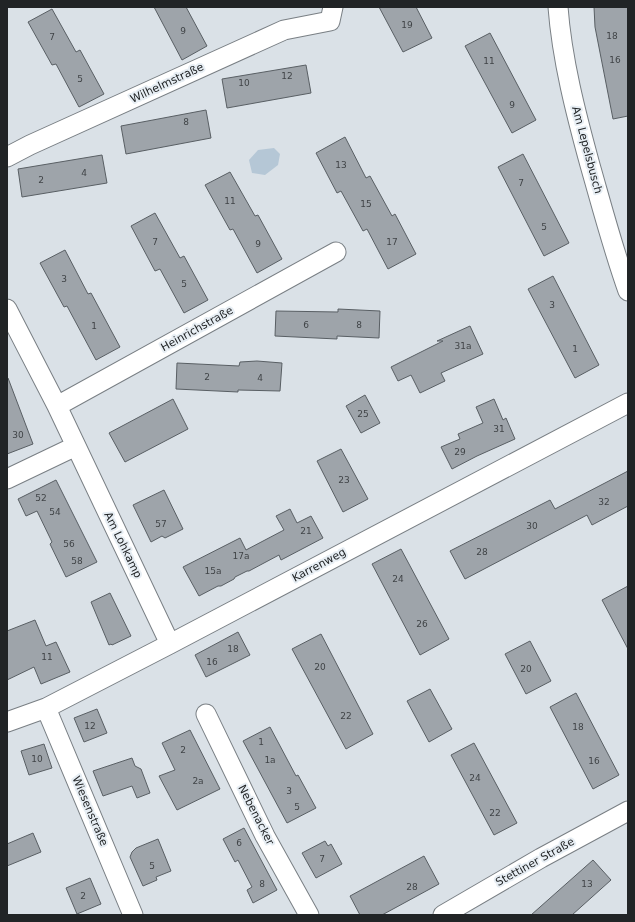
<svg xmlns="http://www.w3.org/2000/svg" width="635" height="922" font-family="'DejaVu Sans',sans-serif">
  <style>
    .green { fill: #b5c7d6 }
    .building { fill: #9ea4aa; stroke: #595f64 }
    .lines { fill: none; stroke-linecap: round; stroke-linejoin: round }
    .street-casing { stroke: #797f84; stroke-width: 21 }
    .street { stroke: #fff; stroke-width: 19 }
    .labels { text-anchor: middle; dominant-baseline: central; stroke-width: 4; stroke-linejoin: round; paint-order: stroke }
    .number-label { font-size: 9px; fill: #404447 }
    .street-label { font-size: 11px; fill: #212426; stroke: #e7eef4 }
  </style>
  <rect width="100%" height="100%" fill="#dae1e7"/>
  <path class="green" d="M274,148L280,154L278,165L265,175L252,173L249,160L258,150Z"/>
  <path class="building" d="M154,7H186L207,46L182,60Z
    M379,7H416L432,38L403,52Z
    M594,7H628V116L613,119L595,27Z
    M52,9L76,52L80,50L104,94L79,107L56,64L52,65L28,22Z
    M490,33L536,120L512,133L465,46Z
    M306,65L311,93L227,108L222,79Z
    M206,110L211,138L126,154L121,126Z
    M345,137L366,178L370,176L392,216L395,214L416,254L388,269L367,229L363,231L341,191L337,193L316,153Z
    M523,154L569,243L544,256L498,167Z
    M102,155L107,183L22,197L18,169Z
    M230,172L255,216L258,215L282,259L257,273L233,229L230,230L205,185Z
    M155,213L180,258L184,256L208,300L184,313L160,269L155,271L131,226Z
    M65,250L88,294L91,293L120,347L96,360L67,306L64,307L40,263Z
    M553,276L599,365L575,378L528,289Z
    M338,309L380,311L379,338L337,336V339L275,336L276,311L338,312Z
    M470,326L483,354L441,373L445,381L420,393L411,375L398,381L391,367L443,341H437Z
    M257,361L282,363L280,391L238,390V392L176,389L177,363L239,366L240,362Z
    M7,378H8L33,444L7,454Z
    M365,395L380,423L361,433L346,406Z
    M173,399L188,429L125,462L109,433Z
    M494,399L503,420L506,418L515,439L477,456L452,469L441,447L460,439L458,434L483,423L476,407Z
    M341,449L368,499L343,512L317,461Z
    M628,471V506L592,525L587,515L465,579L450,551L550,500L555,509Z
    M56,480L97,562L66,577L50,544L52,542L37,511L26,516L18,499Z
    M164,490L183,529L165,538L162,536L151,542L133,505Z
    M290,509L297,523L311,516L323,538L281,560L279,555L249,571H247L235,577L234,579L221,586H218L199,596L183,567L240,538L246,550L284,530L276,516Z
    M401,549L449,639L420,655L372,564Z
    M628,586V649L602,600Z
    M110,593L131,636L112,645L111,644L109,645L91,602Z
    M35,620L46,646L56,642L70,672L41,684L34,667L7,680V631Z
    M238,632L250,655L206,677L195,655Z
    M321,634L373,734L346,749L292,649Z
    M530,641L551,681L526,694L505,654Z
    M430,689L452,729L429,742L407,701Z
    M576,693L619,775L593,789L550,707Z
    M97,709L107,733L84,742L74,718Z
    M270,727L296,776L298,775L316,808L287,823L243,741Z
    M190,730L220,789L177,810L159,776L175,770L162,743Z
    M474,743L517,823L494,835L451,755Z
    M44,744L52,768L29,775L21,751Z
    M132,758L135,766L141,769L150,793L137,798L132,786L103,796L93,771Z
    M244,828L277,890L253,903L247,890L252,887L238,860L235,862L223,839Z
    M33,833L41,852L7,866V844Z
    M158,839L171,871L156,877L157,880L143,886L130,857L132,852L136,848Z
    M325,841L328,846L331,844L342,864L316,878L302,853Z
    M424,856L439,884L382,915H360L350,896Z
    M593,860L611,880L572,915H531Z
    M90,878L101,904L77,914L66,888Z"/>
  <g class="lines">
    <g class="street-casing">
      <path id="street" d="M558,7C562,60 576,114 590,165C602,207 613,249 628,291
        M7,157L30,145L284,30L330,21L333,7
        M7,309L57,406L170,644
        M57,406L336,252
        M7,479L76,446
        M46,708L133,915
        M206,714L265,836L309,915
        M7,722L46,708L170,644L628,403
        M443,915L541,858L628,811"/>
    </g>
    <use href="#street" class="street"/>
  </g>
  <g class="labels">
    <g class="number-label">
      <text x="407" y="25">19</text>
      <text x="183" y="31">9</text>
      <text x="612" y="36">18</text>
      <text x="52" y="37">7</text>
      <text x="615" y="60">16</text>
      <text x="489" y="61">11</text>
      <text x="287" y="76">12</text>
      <text x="80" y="79">5</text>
      <text x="244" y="83">10</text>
      <text x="512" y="105">9</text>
      <text x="186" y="122">8</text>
      <text x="341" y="165">13</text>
      <text x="84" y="173">4</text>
      <text x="41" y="180">2</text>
      <text x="521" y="183">7</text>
      <text x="230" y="201">11</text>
      <text x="366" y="204">15</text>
      <text x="544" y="227">5</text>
      <text x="155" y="242">7</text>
      <text x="392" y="242">17</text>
      <text x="258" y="244">9</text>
      <text x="64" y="279">3</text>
      <text x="184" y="284">5</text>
      <text x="552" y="305">3</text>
      <text x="306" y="325">6</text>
      <text x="359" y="325">8</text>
      <text x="94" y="326">1</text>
      <text x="463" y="346">31a</text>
      <text x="575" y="349">1</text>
      <text x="207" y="377">2</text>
      <text x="260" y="378">4</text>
      <text x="363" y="414">25</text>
      <text x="499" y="429">31</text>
      <text x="18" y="435">30</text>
      <text x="460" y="452">29</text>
      <text x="344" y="480">23</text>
      <text x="41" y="498">52</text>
      <text x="604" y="502">32</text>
      <text x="55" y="512">54</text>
      <text x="161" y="524">57</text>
      <text x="532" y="526">30</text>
      <text x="306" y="531">21</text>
      <text x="69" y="544">56</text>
      <text x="482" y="552">28</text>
      <text x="241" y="556">17a</text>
      <text x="77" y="561">58</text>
      <text x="213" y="571">15a</text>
      <text x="398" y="579">24</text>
      <text x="422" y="624">26</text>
      <text x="233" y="649">18</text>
      <text x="47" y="657">11</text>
      <text x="212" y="662">16</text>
      <text x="320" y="667">20</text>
      <text x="526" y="669">20</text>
      <text x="346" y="716">22</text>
      <text x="90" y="726">12</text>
      <text x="578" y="727">18</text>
      <text x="261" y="742">1</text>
      <text x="183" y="750">2</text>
      <text x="37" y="759">10</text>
      <text x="270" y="760">1a</text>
      <text x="594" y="761">16</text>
      <text x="475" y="778">24</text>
      <text x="198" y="781">2a</text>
      <text x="289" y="791">3</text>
      <text x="297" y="807">5</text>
      <text x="495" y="813">22</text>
      <text x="239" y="843">6</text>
      <text x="322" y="859">7</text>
      <text x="152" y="866">5</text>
      <text x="262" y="884">8</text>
      <text x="587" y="884">13</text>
      <text x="412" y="887">28</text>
      <text x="83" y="896">2</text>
    </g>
    <g class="street-label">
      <text transform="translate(167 83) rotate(-25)">Wilhelmstraße</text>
      <text transform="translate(587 150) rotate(75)">Am Lepelsbusch</text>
      <text transform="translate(197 329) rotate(-29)">Heinrichstraße</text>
      <text transform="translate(123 545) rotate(64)">Am Lohkamp</text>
      <text transform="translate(319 565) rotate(-28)">Karrenweg</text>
      <text transform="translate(90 811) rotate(67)">Wiesenstraße</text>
      <text transform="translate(256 815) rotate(63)">Nebenacker</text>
      <text transform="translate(535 862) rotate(-29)">Stettiner Straße</text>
    </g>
  </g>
  <rect width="635" height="922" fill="none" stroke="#212426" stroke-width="16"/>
</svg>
